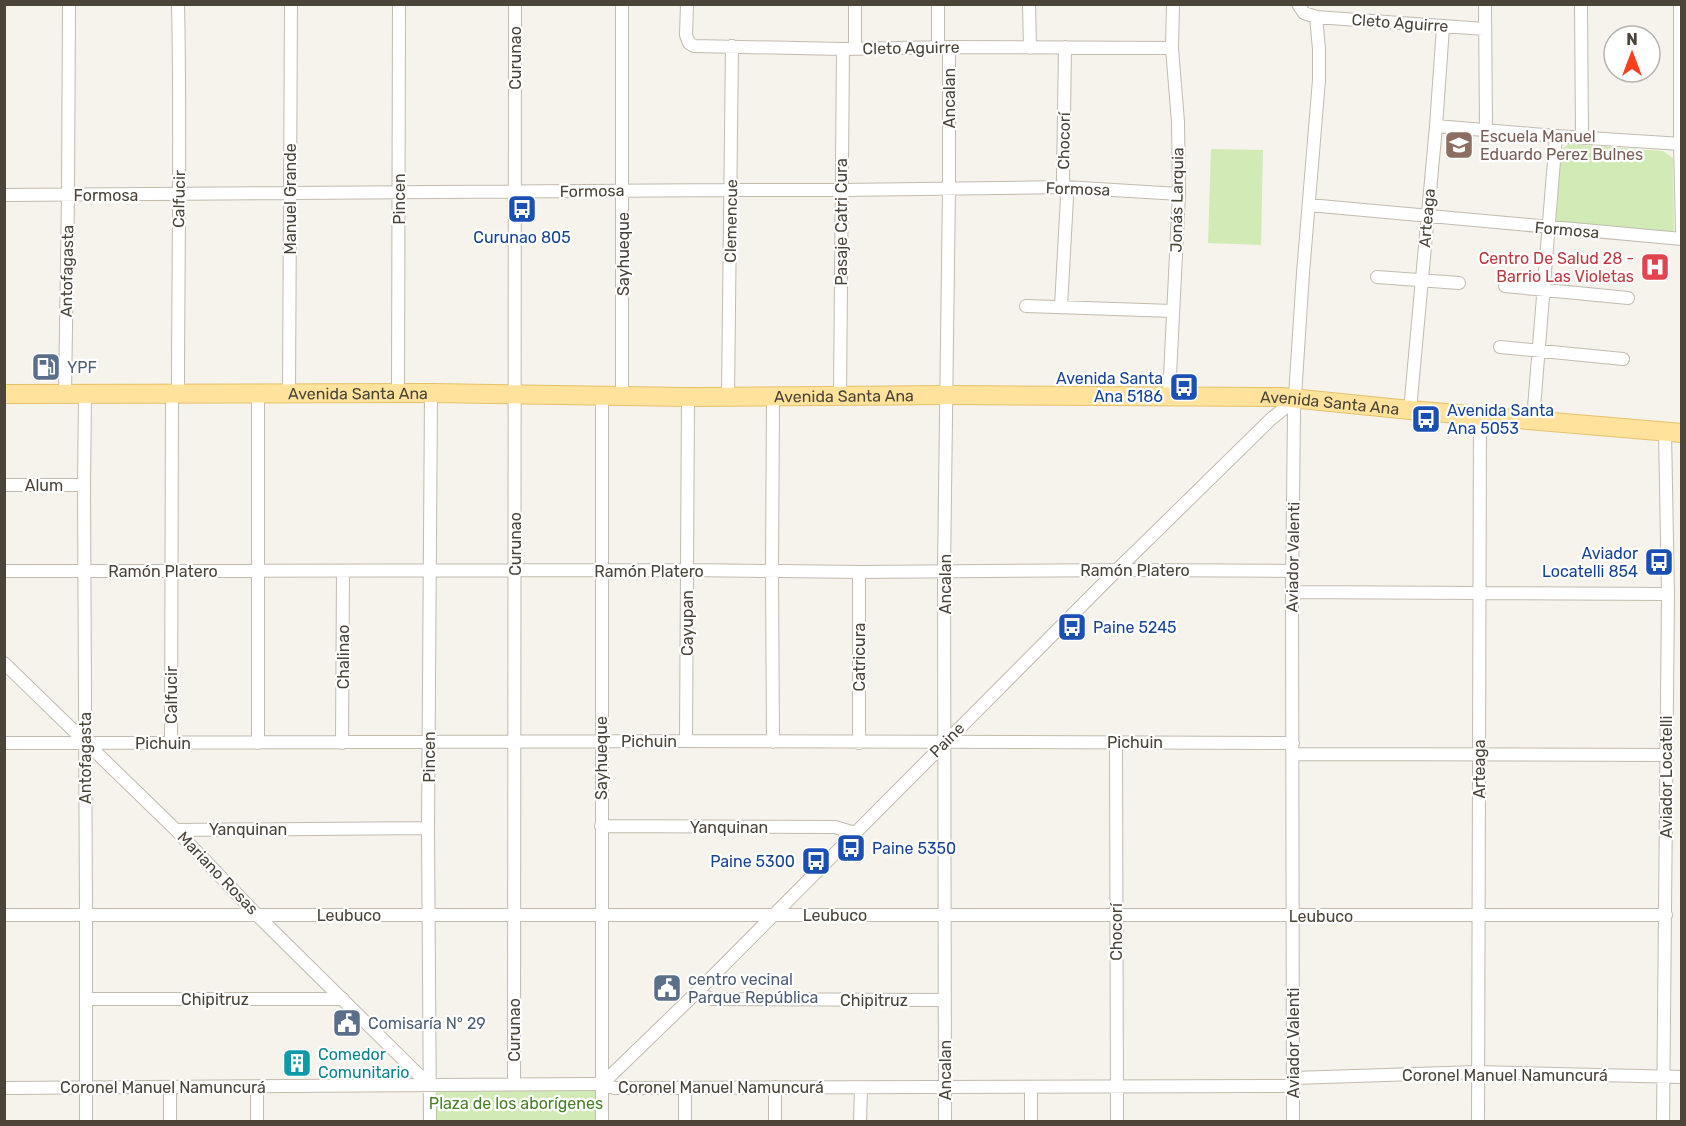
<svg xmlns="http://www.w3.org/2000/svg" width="1686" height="1126" font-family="Rubik,sans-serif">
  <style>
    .park { fill: #d2eab5 }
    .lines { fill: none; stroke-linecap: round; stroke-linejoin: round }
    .minor-casing { stroke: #c2bbae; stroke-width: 14 }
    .primary-casing { stroke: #e6c16a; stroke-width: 20 }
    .minor { stroke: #fff; stroke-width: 12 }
    .primary { stroke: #ffe39c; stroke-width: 18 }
    .labels { text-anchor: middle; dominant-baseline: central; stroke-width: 4.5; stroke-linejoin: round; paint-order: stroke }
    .street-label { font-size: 16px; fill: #4b4439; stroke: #fff }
    .education-label { font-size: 16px; fill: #785e54; stroke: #fff; text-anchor: start }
    .transit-label { font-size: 16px; fill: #164399; stroke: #fff; text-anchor: end }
    .health-label { font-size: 16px; fill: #be3a42; stroke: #fff; text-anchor: end }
    .service-label { font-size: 16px; fill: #4e5e75; stroke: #fff; text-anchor: start }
    .culture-label { font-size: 16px; fill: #0d838f; stroke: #fff; text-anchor: start }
    .park-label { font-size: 16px; fill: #4a7f2a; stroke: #fff }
  </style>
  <rect width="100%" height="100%" fill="#f6f3ec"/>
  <path class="park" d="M1568,144L1663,151L1673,158L1674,230L1667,236L1559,225L1554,218L1560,152Z
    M1211,149L1263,150L1261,245L1208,243Z
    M602,1084V1121H430L429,1085Z"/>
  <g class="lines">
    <g class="minor-casing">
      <path id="minor" d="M687,4L686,35L689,43L694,46L843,49L949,47L1172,48
        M855,4V49
        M1029,4L1030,48
        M1298,4L1304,13L1316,17L1485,29
        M1485,4L1486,130
        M1581,4L1582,137
        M1680,4V143L1682,231
        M938,47V4
        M1436,126L1556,136L1682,144
        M4,195L731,190H841L1065,187L1179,194
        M1309,205L1682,239
        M1377,277L1459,283
        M1505,286L1628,298
        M1026,306L1173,311
        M1061,306L1067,198L1063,179L1065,47
        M1500,347L1623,359
        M65,394L68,195L69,4
        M85,394L84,485L86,915V1122
        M178,394C178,264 181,134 178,4
        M289,394L291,4
        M398,394L399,4
        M622,395V4
        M728,396L732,46
        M840,396L843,49
        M1169,396L1179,194L1178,122L1172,48L1173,4
        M773,397L772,571L773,742
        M1410,410L1436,126L1443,27
        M1533,420L1556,136
        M4,485H84
        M4,571L687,570L859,572L1132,570L1293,571
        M859,572V743
        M1292,592L1668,594
        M4,663L176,830L257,915L429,1085
        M686,741L688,397
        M1116,742L1117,1122
        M4,743L686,741L1293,743
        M171,743L172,394
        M258,743V394
        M342,743L343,571
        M1293,754L1666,755
        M601,826L835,827L855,833
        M176,830L428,828
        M4,915H1666
        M696,993L712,999L945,1000
        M86,999H343
        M1293,1078L1478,1072L1682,1077
        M514,1084L515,4
        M602,1084L696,993L1117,570L1271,419L1296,399
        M257,1087V1122
        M4,1088L593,1084H602L615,1088L1293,1086
        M685,1088V1122
        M170,1122V1087
        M430,1122L428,828L431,393
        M602,1122V395
        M775,1122V1087
        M860,1122L861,1088
        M945,1122L944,570L949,188V47
        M1031,1122V1087
        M1293,1122L1292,592L1294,411L1303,273L1319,80V49L1316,17
        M1478,1122L1480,416
        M1663,1122L1668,594L1665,432"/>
    </g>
    <g class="primary-casing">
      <g id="primary">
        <path id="s1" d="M4,394L431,393L688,397L947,395L1281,397L1410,410L1682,433"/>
      </g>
    </g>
    <use href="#minor" class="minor"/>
    <use href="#primary" class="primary"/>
  </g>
  <defs>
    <g id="school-square" transform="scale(1.5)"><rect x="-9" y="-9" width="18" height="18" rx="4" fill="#8d6e63" stroke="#fff"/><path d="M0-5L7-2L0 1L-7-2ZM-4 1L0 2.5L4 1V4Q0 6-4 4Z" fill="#fff"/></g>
    <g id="bus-square" transform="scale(1.5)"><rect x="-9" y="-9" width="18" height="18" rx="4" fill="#1a4fb4" stroke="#fff"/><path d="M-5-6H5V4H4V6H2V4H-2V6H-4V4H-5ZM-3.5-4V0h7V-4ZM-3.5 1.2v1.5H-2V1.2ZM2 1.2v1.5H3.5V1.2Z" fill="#fff"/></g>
    <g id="hospital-square" transform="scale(1.5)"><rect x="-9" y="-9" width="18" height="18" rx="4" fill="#e0444e" stroke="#fff"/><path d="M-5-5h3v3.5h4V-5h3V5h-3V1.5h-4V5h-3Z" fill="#fff"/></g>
    <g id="fuel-square" transform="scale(1.5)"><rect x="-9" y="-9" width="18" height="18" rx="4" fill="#5c6f8a" stroke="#fff"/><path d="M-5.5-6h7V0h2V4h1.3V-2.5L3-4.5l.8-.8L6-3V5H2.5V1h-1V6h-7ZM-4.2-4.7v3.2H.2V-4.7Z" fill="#fff"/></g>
    <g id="civic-square" transform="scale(1.5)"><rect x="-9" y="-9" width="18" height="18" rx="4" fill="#5c6f8a" stroke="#fff"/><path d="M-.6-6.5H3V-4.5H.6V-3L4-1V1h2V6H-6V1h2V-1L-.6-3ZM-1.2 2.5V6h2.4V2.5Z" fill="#fff"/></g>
    <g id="building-square" transform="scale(1.5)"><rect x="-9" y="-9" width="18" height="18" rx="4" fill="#0f9aa8" stroke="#fff"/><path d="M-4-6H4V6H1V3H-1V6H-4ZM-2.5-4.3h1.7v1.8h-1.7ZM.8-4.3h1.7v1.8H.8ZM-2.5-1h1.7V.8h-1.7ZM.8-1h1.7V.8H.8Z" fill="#fff"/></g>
  </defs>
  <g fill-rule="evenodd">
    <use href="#school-square" x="1459" y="145"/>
    <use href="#bus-square" x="522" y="209"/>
    <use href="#hospital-square" x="1655" y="267"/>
    <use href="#fuel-square" x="46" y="367"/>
    <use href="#bus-square" x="1184" y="387"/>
    <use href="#bus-square" x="1426" y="419"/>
    <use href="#bus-square" x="1659" y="562"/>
    <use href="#bus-square" x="1072" y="627"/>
    <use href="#bus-square" x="851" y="848"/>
    <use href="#bus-square" x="816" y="861"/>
    <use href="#civic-square" x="667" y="988"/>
    <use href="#civic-square" x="347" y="1023"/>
    <use href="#building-square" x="297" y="1063"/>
  </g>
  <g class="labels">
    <g class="street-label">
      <text transform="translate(1400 23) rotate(4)">Cleto Aguirre</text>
      <text transform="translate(911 48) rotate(-1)">Cleto Aguirre</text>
      <text transform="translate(515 58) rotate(-90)">Curunao</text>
      <text transform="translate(949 98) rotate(-90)">Ancalan</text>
      <text transform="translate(1064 141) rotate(-89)">Chocorí</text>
      <text transform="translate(1078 189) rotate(2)">Formosa</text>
      <text transform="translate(592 191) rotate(-1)">Formosa</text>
      <text x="106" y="195">Formosa</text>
      <text transform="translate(179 199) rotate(-89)">Calfucir</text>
      <text transform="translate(290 199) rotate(-90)">Manuel Grande</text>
      <text transform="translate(399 199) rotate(-90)">Pincen</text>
      <text transform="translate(1177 200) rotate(-89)">Jonás Larquia</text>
      <text transform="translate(1427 218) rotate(-85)">Arteaga</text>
      <text transform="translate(731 221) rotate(-89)">Clemencue</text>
      <text transform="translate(841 222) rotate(-90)">Pasaje Catri Cura</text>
      <text transform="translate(1567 230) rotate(5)">Formosa</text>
      <text transform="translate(623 254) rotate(-90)">Sayhueque</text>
      <text transform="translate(67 271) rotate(-89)">Antofagasta</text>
      <text stroke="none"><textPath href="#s1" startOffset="354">Avenida Santa Ana</textPath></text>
      <text stroke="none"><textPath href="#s1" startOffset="840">Avenida Santa Ana</textPath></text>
      <text stroke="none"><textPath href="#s1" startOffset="1326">Avenida Santa Ana</textPath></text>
      <text x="44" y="485">Alum</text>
      <text transform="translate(515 544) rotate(-90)">Curunao</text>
      <text transform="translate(1293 557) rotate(-89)">Aviador Valenti</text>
      <text x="1135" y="570">Ramón Platero</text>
      <text x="163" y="571">Ramón Platero</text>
      <text x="649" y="571">Ramón Platero</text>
      <text transform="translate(945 584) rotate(-90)">Ancalan</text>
      <text transform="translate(687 623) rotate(-90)">Cayupan</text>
      <text transform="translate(343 657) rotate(-90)">Chalinao</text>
      <text transform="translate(859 657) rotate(-90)">Catricura</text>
      <text transform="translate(171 695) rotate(-90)">Calfucir</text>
      <text transform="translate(947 740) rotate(-45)">Paine</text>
      <text x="649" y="741">Pichuin</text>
      <text x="1135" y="742">Pichuin</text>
      <text x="163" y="743">Pichuin</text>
      <text transform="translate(429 757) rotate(-90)">Pincen</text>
      <text transform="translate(85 758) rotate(-90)">Antofagasta</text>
      <text transform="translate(601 758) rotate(-90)">Sayhueque</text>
      <text transform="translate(1479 769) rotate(-90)">Arteaga</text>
      <text transform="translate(1666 777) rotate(-90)">Aviador Locatelli</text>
      <text x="729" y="827">Yanquinan</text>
      <text x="248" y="829">Yanquinan</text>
      <text transform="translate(218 873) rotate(46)">Mariano Rosas</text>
      <text x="349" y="915">Leubuco</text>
      <text x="835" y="915">Leubuco</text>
      <text x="1321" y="916">Leubuco</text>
      <text transform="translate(1116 932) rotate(-90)">Chocorí</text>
      <text x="215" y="999">Chipitruz</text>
      <text x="874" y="1000">Chipitruz</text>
      <text transform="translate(514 1030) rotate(-90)">Curunao</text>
      <text transform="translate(1293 1043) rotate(-90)">Aviador Valenti</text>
      <text transform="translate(945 1070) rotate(-90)">Ancalan</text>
      <text x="1505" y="1075">Coronel Manuel Namuncurá</text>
      <text x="163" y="1087">Coronel Manuel Namuncurá</text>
      <text x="721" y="1087">Coronel Manuel Namuncurá</text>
    </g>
    <g class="education-label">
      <text x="1480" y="136">Escuela Manuel<tspan x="1480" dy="18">Eduardo Perez Bulnes</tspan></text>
    </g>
    <g class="transit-label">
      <text x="522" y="237" text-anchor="middle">Curunao 805</text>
      <text x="1163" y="378">Avenida Santa<tspan x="1163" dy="18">Ana 5186</tspan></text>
      <text x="1447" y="410" text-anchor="start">Avenida Santa<tspan x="1447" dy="18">Ana 5053</tspan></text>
      <text x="1638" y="553">Aviador<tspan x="1638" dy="18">Locatelli 854</tspan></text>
      <text x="1093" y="627" text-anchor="start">Paine 5245</text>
      <text x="872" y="848" text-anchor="start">Paine 5350</text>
      <text x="795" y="861">Paine 5300</text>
    </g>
    <g class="health-label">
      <text x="1634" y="258">Centro De Salud 28 -<tspan x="1634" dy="18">Barrio Las Violetas</tspan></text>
    </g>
    <g class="service-label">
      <text x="67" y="367">YPF</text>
      <text x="688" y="979">centro vecinal<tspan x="688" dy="18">Parque República</tspan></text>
      <text x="368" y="1023">Comisaría N° 29</text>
    </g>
    <g class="culture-label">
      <text x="318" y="1054">Comedor<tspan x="318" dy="18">Comunitario</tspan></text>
    </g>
    <g class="park-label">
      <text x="516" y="1103">Plaza de los aborígenes</text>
    </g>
  </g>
  <rect width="1686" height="1126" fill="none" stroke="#4b4439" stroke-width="12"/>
  <g transform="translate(1632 54)"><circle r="28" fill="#ffffff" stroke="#b7b4b0" stroke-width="1.5"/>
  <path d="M0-4.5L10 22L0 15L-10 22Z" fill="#fc3f1d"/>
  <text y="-9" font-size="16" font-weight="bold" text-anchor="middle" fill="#4b4439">N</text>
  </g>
</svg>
